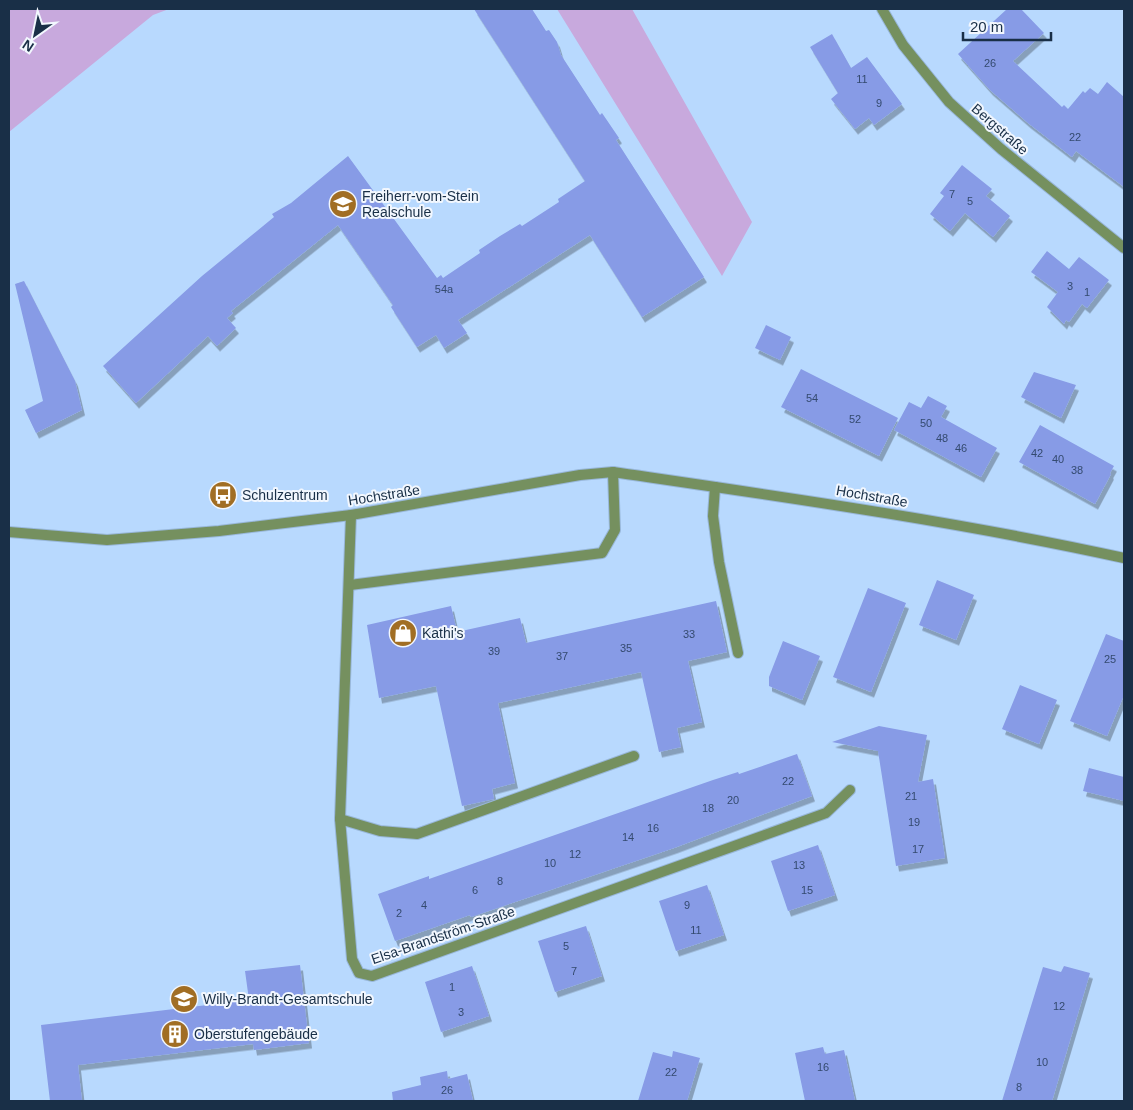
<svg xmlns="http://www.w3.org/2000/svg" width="1133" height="1110" font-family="Arial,sans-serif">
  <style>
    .green { fill: #c8a9dd }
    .building { fill: #879be6; filter: url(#shadow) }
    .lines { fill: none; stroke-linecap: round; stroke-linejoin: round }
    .service-casing { stroke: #98b7d9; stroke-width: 12 }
    .minor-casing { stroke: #98b7d9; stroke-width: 12 }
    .tertiary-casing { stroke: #98b7d9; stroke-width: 12 }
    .service { stroke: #75905f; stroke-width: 10 }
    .minor { stroke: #75905f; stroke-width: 10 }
    .tertiary { stroke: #75905f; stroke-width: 10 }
    .labels { text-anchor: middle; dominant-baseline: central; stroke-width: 4; stroke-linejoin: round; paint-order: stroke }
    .number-label { font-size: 11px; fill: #344a6f }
    .street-label { font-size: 14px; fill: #192f47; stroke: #f2f7fe }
    .poi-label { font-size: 14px; fill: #192f47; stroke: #f2f7fe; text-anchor: start }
  </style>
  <defs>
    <filter id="shadow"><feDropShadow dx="3" dy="5.5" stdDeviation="0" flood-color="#0004"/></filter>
  </defs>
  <rect width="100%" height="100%" fill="#b8d9fe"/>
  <path class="green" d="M9,9H169L153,15L9,132Z
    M557,9H632L752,222L722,276Z"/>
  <path class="building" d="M474,9H532L546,31L549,30L557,42L561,55L600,115L602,113L619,138L616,140L704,277L642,317L590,235L458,320L467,333L444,348L436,335L417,347L391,307L393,305L338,225L231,311L233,313L227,318L236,328L217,346L208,336L136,403L103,366L202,276L274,217L272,214L291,203L348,156L437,278L441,275L443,278L480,253L479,250L500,236L520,224L522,226L559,202L558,199L585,181Z
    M1007,9H1021L1044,33L1013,61L1062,107L1064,105L1068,109L1083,91L1085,93L1090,88L1098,94L1107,82L1124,97V187L1076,151L1072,157L1028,123L990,90L958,54Z
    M832,34L851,68L867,57L902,104L874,125L869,118L855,129L831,99L838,93L810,47Z
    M962,165L992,189L986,196L1010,216L993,237L965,213L950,231L930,214L944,196L940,193Z
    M1047,251L1069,269L1079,257L1109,280L1087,308L1082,304L1069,322L1066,320L1064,324L1047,307L1058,292L1031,272Z
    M24,281L75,381L82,410L36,433L25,410L43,401L15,284Z
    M766,325L791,337L780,360L755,348Z
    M801,369L898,418L879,456L781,407Z
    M1034,372L1076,385L1061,418L1021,397Z
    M928,396L947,406L941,417L997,448L981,477L894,430L909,402L921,408Z
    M1040,425L1114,466L1110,473L1111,474L1095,504L1019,462Z
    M937,580L974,595L956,640L919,625Z
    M868,588L906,603L871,692L833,677Z
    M716,601L727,652L688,661L702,722L677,728L681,747L659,752L641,672L498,703L515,783L492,789L494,799L462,806L436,686L379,698L367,625L451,606L457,632L520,618L526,643Z
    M1106,634L1124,641V695L1107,736L1070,721Z
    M783,641L820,656L802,700L769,686V677Z
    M1020,685L1057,700L1039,744L1002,729Z
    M879,726L927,735L918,782L933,779L945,858L896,866L878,751L832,742Z
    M797,754L812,796L674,848L471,917L470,915L395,941L378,894L429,876V879L713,780L738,772L739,774Z
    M1089,768L1124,777V801L1083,791Z
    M818,845L835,895L788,911L771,861Z
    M707,885L724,935L676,951L659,901Z
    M586,926L602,976L555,992L538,941Z
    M300,965L309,1043L254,1050L253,1044L78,1065L82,1101H50L41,1025L249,1000L245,971Z
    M472,966L489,1016L441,1032L425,982Z
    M1064,966L1090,973L1052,1101H1002L1043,967L1061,972Z
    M823,1047L825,1054L844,1050L855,1101H805L795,1053Z
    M673,1051L700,1058L687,1101H638L653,1052L672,1057Z
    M447,1071L448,1079L467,1074L473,1101H393L392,1092L421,1085L420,1077Z"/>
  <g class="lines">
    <g class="service-casing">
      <path id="service" d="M715,487L713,516L719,562L738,653
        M350,585L602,553L615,530L613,472
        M340,819L380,831L417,834L634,756"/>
    </g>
    <g class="minor-casing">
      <path id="minor" d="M882,9L903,45L949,102L1001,149L1124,248
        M351,515L340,819L352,959L359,973L372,976L826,813L850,790"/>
    </g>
    <g class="tertiary-casing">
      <path id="tertiary" d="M9,532L107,540L219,531L351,515L580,475L613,472C784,497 955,521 1124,558"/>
    </g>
    <use href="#service" class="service"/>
    <use href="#minor" class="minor"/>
    <use href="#tertiary" class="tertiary"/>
  </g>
  <defs>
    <g id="school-disc" transform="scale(1.4375)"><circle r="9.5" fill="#a16e24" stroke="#f2f7fe"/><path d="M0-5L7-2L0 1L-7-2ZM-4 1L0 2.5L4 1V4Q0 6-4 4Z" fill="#fff"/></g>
    <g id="bus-disc" transform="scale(1.4375)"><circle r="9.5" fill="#a16e24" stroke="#f2f7fe"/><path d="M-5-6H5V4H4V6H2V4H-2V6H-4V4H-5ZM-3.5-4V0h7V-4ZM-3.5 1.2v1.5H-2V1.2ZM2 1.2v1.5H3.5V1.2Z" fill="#fff"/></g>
    <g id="shop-disc" transform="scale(1.4375)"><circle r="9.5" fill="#a16e24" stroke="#f2f7fe"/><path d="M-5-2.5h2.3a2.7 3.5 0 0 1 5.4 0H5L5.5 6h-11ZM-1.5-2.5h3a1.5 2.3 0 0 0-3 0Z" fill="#fff"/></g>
    <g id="building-disc" transform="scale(1.4375)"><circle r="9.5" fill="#a16e24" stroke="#f2f7fe"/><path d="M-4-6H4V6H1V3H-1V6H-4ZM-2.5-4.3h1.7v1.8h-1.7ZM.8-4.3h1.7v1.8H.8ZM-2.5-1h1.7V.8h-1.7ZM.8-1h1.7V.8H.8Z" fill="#fff"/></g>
  </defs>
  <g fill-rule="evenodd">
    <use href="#school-disc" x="343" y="204"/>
    <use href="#bus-disc" x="223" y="495"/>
    <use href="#shop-disc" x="403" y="633"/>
    <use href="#school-disc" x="184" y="999"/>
    <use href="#building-disc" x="175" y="1034"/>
  </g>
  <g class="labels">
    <g class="number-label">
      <text x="990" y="63">26</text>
      <text x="862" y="79">11</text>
      <text x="879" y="103">9</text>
      <text x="1075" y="137">22</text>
      <text x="952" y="194">7</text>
      <text x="970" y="201">5</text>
      <text x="1070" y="286">3</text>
      <text x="444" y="289">54a</text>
      <text x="1087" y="292">1</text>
      <text x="812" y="398">54</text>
      <text x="855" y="419">52</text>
      <text x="926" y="423">50</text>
      <text x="942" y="438">48</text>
      <text x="961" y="448">46</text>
      <text x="1037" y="453">42</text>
      <text x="1058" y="459">40</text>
      <text x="1077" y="470">38</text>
      <text x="689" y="634">33</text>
      <text x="626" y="648">35</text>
      <text x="494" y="651">39</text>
      <text x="562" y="656">37</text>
      <text x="1110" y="659">25</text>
      <text x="788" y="781">22</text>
      <text x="911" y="796">21</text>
      <text x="733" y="800">20</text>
      <text x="708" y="808">18</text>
      <text x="914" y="822">19</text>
      <text x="653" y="828">16</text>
      <text x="628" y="837">14</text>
      <text x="918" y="849">17</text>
      <text x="575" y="854">12</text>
      <text x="550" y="863">10</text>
      <text x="799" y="865">13</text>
      <text x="500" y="881">8</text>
      <text x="475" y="890">6</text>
      <text x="807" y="890">15</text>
      <text x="424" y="905">4</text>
      <text x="687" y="905">9</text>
      <text x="399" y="913">2</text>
      <text x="696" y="930">11</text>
      <text x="566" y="946">5</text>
      <text x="574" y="971">7</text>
      <text x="452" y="987">1</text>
      <text x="1059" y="1006">12</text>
      <text x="461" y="1012">3</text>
      <text x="1042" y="1062">10</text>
      <text x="823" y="1067">16</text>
      <text x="671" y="1072">22</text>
      <text x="1019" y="1087">8</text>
      <text x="447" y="1090">26</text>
    </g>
    <g class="street-label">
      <text transform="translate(1000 129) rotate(41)">Bergstraße</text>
      <text transform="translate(384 495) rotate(-9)">Hochstraße</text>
      <text transform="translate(872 496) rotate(10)">Hochstraße</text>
      <text transform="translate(443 935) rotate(-19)">Elsa-Brandström-Straße</text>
    </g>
    <g class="poi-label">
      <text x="362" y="196">Freiherr-vom-Stein<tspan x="362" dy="16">Realschule</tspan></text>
      <text x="242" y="495">Schulzentrum</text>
      <text x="422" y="633">Kathi's</text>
      <text x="203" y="999">Willy-Brandt-Gesamtschule</text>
      <text x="194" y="1034">Oberstufengebäude</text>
    </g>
  </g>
  <rect width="1133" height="1110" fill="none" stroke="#192f47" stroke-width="20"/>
  <g transform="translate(35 35) rotate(213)" stroke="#f2f7fe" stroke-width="4" paint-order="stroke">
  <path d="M0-4L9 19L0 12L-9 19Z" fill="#192f47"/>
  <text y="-8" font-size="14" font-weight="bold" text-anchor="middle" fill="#192f47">N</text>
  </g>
  <path d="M963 32v8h88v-8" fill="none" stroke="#192f47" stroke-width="2.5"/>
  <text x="970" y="32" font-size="15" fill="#192f47" stroke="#f2f7fe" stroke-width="4" paint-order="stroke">20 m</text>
</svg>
